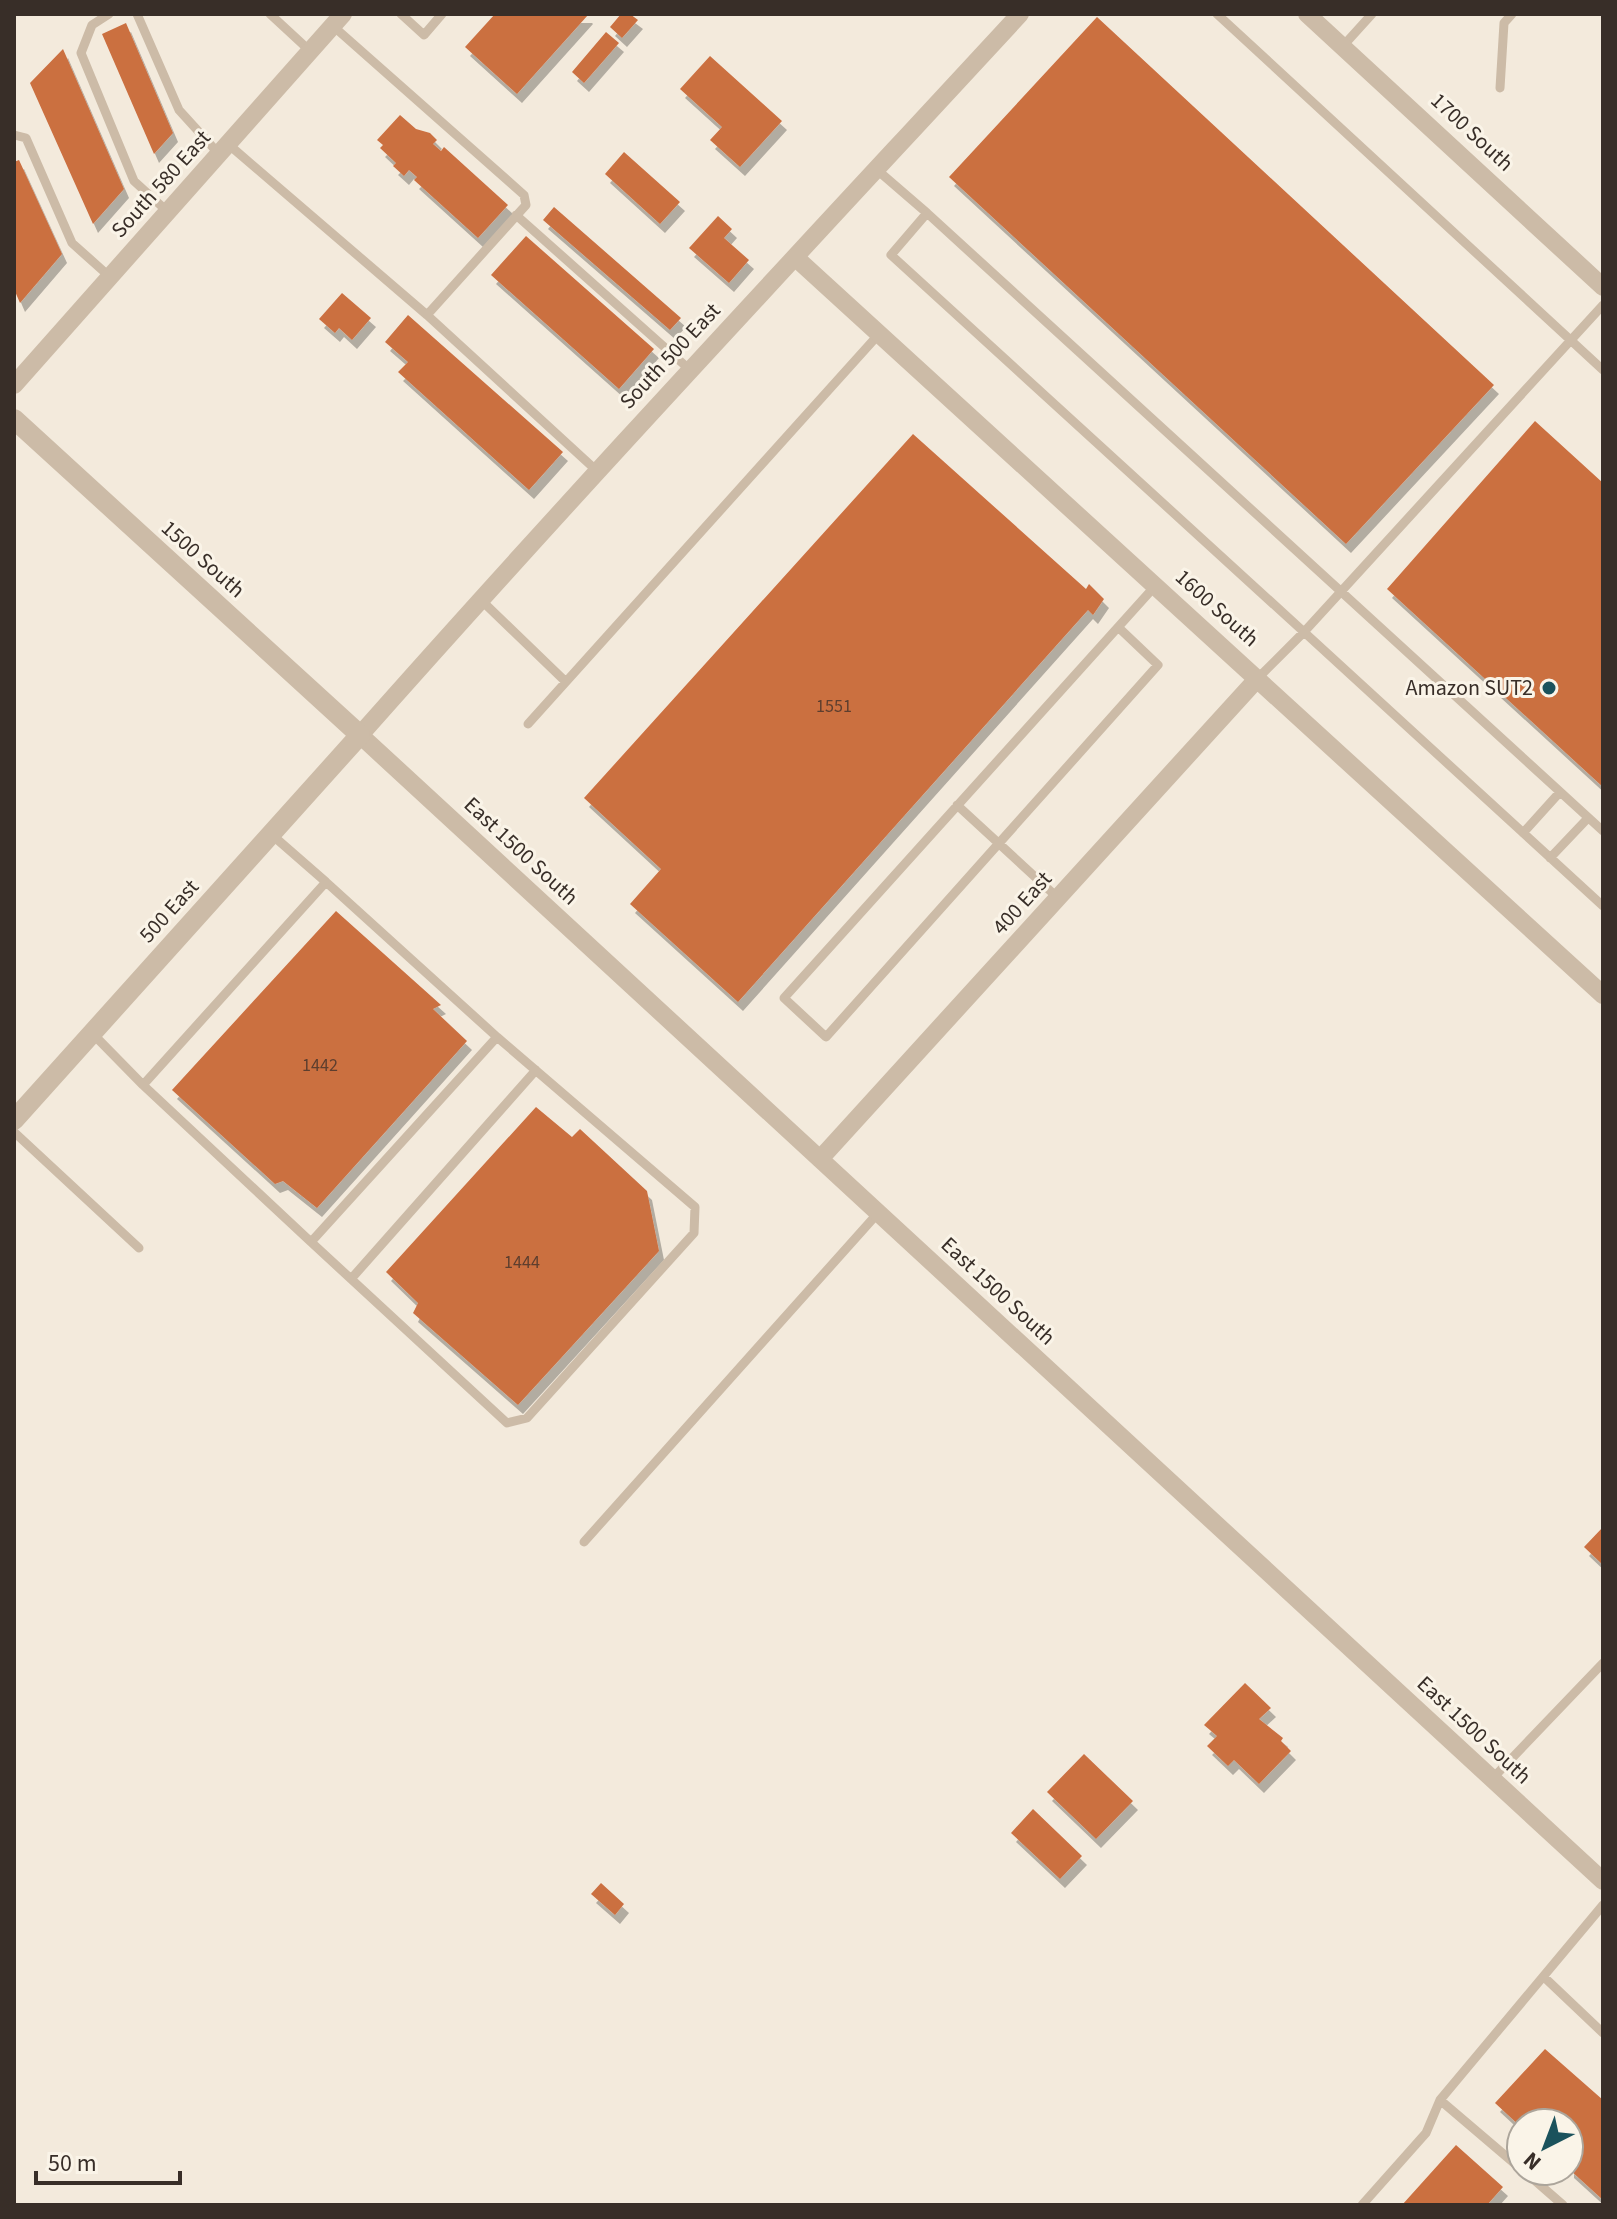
<svg xmlns="http://www.w3.org/2000/svg" width="1617" height="2219" font-family="'Source Sans 3',sans-serif">
  <style>
    .building { fill: #cb6f41; filter: url(#shadow) }
    .lines { fill: none; stroke-linecap: round; stroke-linejoin: round }
    .service { stroke: #ccbba7; stroke-width: 9 }
    .minor { stroke: #ccbba7; stroke-width: 18 }
    .tertiary { stroke: #ccbba7; stroke-width: 20 }
    .poi-dot { fill: #1b525c; stroke: #faf4e8; stroke-width: 3 }
    .labels { text-anchor: middle; dominant-baseline: central; stroke-width: 6; stroke-linejoin: round; paint-order: stroke }
    .number-label { font-size: 18px; fill: #5d3e2e }
    .street-label { font-size: 22px; fill: #382e28; stroke: #faf4e8 }
    .poi-label { font-size: 22px; fill: #382e28; stroke: #faf4e8; text-anchor: end }
  </style>
  <defs>
    <filter id="shadow"><feDropShadow dx="5" dy="9" stdDeviation="0" flood-color="#0004"/></filter>
  </defs>
  <rect width="100%" height="100%" fill="#f3eadc"/>
  <path class="building" d="M495,14H587L588,15L517,94L465,47Z
    M621,14H630L638,20L622,38L610,27Z
    M1097,17L1494,385L1346,544L949,177Z
    M126,23L173,133L154,154L102,34Z
    M606,32L619,43L584,83L572,72Z
    M63,49L124,189L93,224L30,83Z
    M710,56L782,121L740,167L710,140L722,127L680,89Z
    M400,115L416,129L430,133L437,140L433,144L441,151L444,147L508,205L478,238L414,180L417,177L409,170L404,176L393,166L396,163L380,148L383,145L377,140Z
    M624,152L680,202L660,224L605,174Z
    M19,160L62,254L20,303L14,289V162Z
    M554,207L681,318L670,330L543,220Z
    M718,216L732,229L724,238L749,260L729,283L689,248Z
    M526,236L654,349L619,389L491,275Z
    M342,293L371,318L352,340L339,328L335,333L319,319Z
    M408,315L563,452L529,490L398,372L408,362L385,342Z
    M1535,421L1603,483V787L1387,589Z
    M913,434L1086,589L1089,584L1104,599L1093,615L1088,610L738,1002L630,904L661,869L584,798Z
    M336,911L441,1005L433,1009L467,1041L317,1208L283,1181L275,1184L172,1090Z
    M536,1107L572,1137L580,1129L647,1191L659,1251L518,1405L413,1313L418,1303L386,1272Z
    M1603,1527V1565L1584,1547Z
    M1245,1683L1271,1708L1259,1719L1283,1738L1281,1741L1291,1751L1259,1784L1234,1760L1228,1766L1207,1746L1217,1736L1204,1725Z
    M1084,1754L1133,1801L1096,1839L1047,1792Z
    M1033,1809L1082,1856L1060,1879L1011,1833Z
    M601,1883L624,1904L615,1915L591,1894Z
    M1545,2049L1603,2100V2200L1569,2169V2123H1521V2127L1495,2103Z
    M1456,2145L1503,2187L1487,2205H1402Z"/>
  <g class="lines">
    <path class="service" d="M109,14L92,25L81,53L134,181L168,212
      M137,14L179,110L219,154
      M270,14L310,51
      M401,14L424,35L442,14
      M1217,14L1603,370
      M1343,46L1372,14
      M1500,88L1504,23L1512,14
      M14,135L26,138L72,243L110,277
      M228,144L427,315L526,205L524,195L333,26
      M876,169L927,213L891,255L1304,632L1603,305
      M927,213L1603,831
      M516,215L689,369
      M427,315L597,471
      M481,600L566,682
      M1118,627L1158,665L826,1037L784,998C908,861 1032,723 1156,585
      M1258,678L1304,632L1603,906
      M528,724L879,334
      M957,805L1058,898
      M1523,833L1560,792
      M1550,858L1588,818
      M93,1034L143,1085L326,882L271,834
      M143,1085L311,1242L497,1037L326,882
      M14,1132L139,1248
      M311,1242L507,1423L527,1418L694,1233L695,1207L497,1037
      M351,1279L536,1070
      M584,1542L878,1213
      M1492,1779L1603,1663
      M1544,1977L1603,2033
      M1440,2100L1521,2169
      M1524,2171L1563,2205
      M1362,2205L1426,2133L1440,2100L1603,1905"/>
    <path class="minor" d="M1020,14C799,253 576,491 360,735L1603,1881
      M1307,14L1603,287
      M796,258L1603,995
      M14,385L343,14
      M820,1159L1258,678"/>
    <path class="tertiary" d="M14,419L360,735L14,1120"/>
  </g>
  <circle class="poi-dot" cx="1549" cy="688" r="8"/>
  <g class="labels">
    <g class="number-label">
      <text x="834" y="706">1551</text>
      <text x="320" y="1065">1442</text>
      <text x="522" y="1262">1444</text>
    </g>
    <g class="street-label">
      <text transform="translate(1472 132) rotate(43)">1700 South</text>
      <text transform="translate(161 184) rotate(-48)">South 580 East</text>
      <text transform="translate(670 356) rotate(-47)">South 500 East</text>
      <text transform="translate(203 559) rotate(42)">1500 South</text>
      <text transform="translate(1217 608) rotate(42)">1600 South</text>
      <text transform="translate(521 851) rotate(43)">East 1500 South</text>
      <text transform="translate(1022 903) rotate(-48)">400 East</text>
      <text transform="translate(169 911) rotate(-48)">500 East</text>
      <text transform="translate(998 1291) rotate(43)">East 1500 South</text>
      <text transform="translate(1474 1730) rotate(43)">East 1500 South</text>
    </g>
    <g class="poi-label">
      <text x="1533" y="688">Amazon SUT2</text>
    </g>
  </g>
  <rect width="1617" height="2219" fill="none" stroke="#382e28" stroke-width="32"/>
  <g transform="translate(1545 2147) rotate(222)"><circle r="38" fill="#faf4e8" stroke="#aca59b" stroke-width="2"/>
  <path d="M0-6L14 30L0 20L-14 30Z" fill="#1b525c"/>
  <text y="-12" font-size="22" font-weight="bold" text-anchor="middle" fill="#382e28">N</text>
  </g>
  <path d="M36 2171v12h144v-12" fill="none" stroke="#382e28" stroke-width="4"/>
  <text x="48" y="2171" font-size="24" fill="#382e28" stroke="#faf4e8" stroke-width="6" paint-order="stroke">50 m</text>
</svg>
